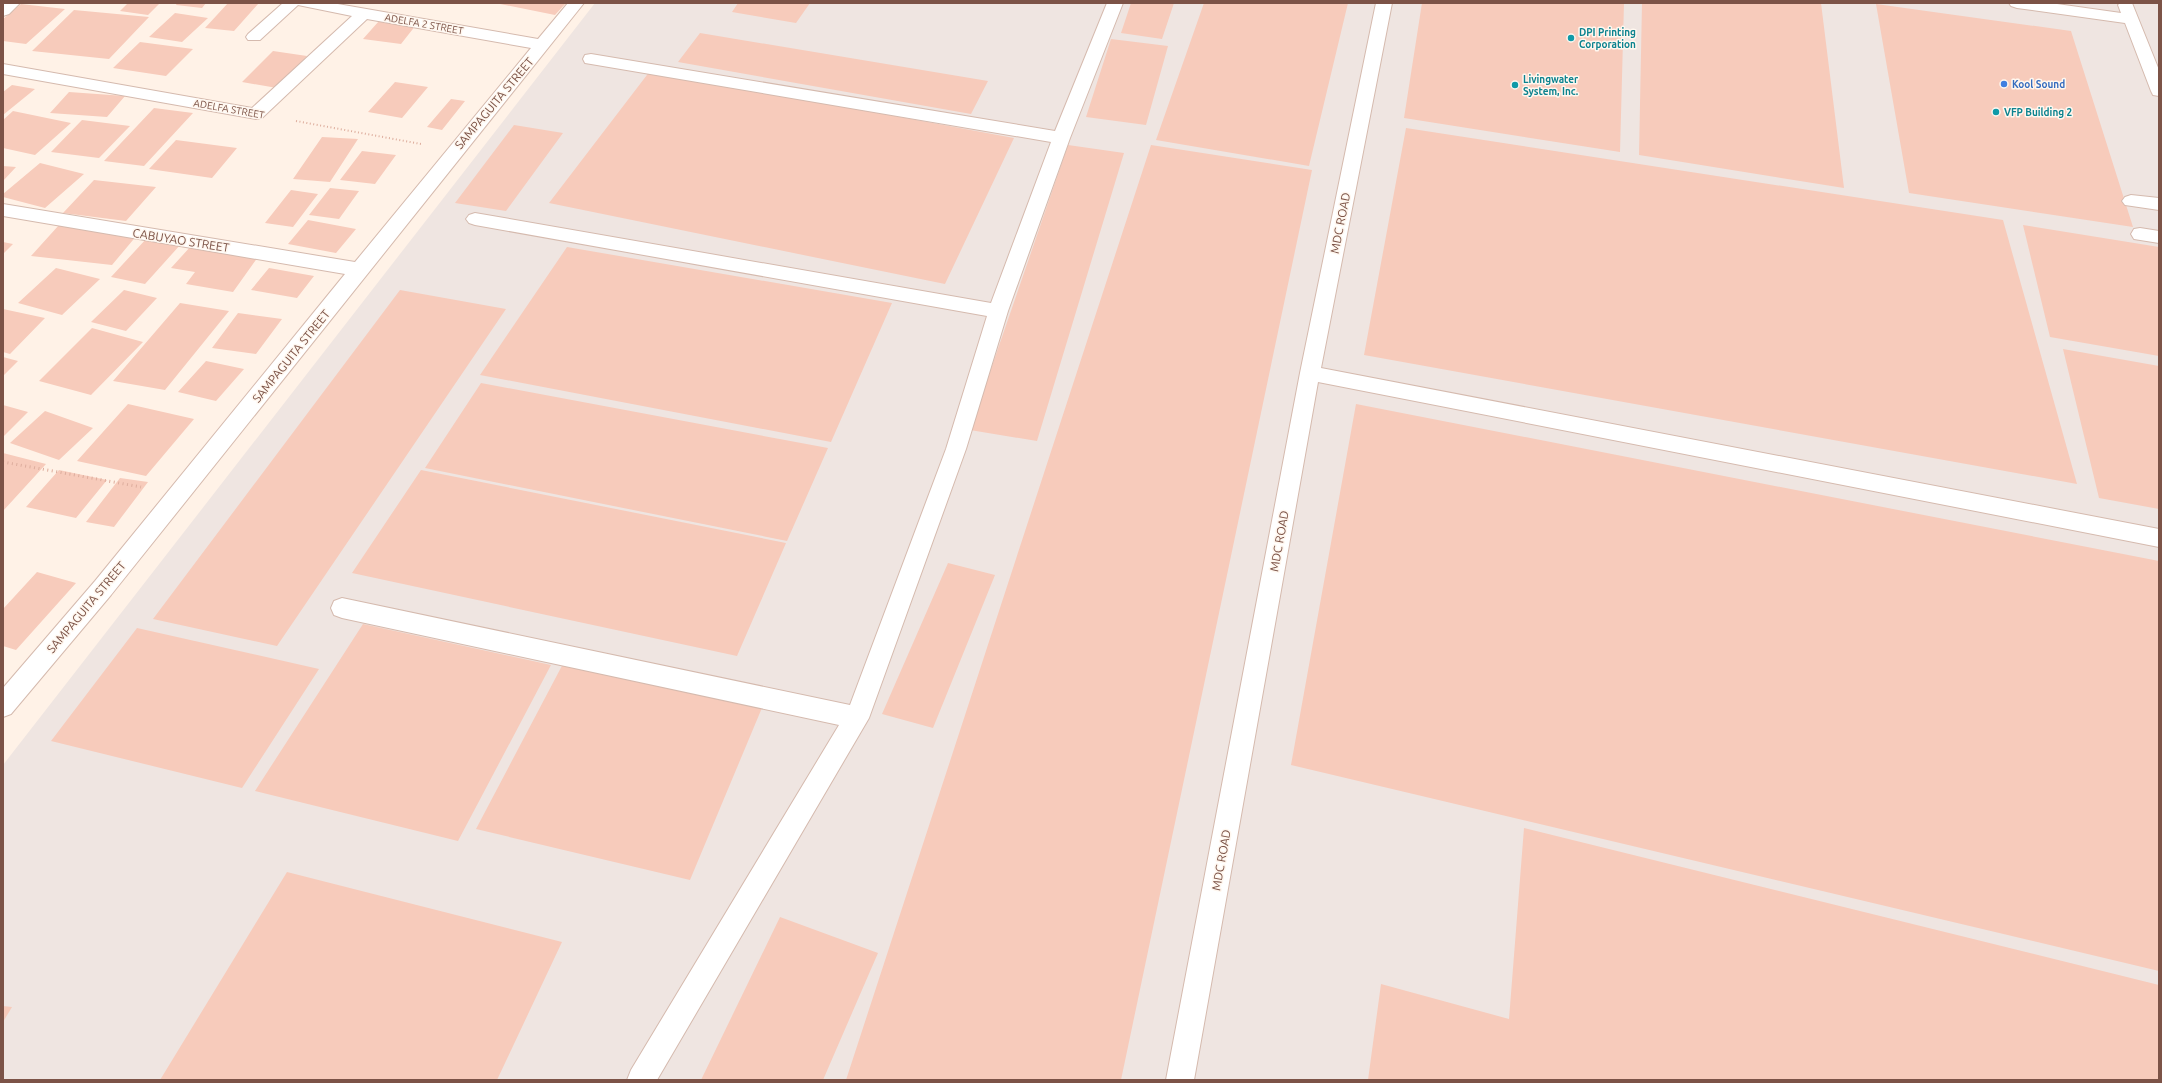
<svg xmlns="http://www.w3.org/2000/svg" width="2162" height="1083" font-family="Ubuntu,sans-serif">
  <style>
    .industrial { fill: #efe5e1 }
    .building { fill: #f7cbbb }
    .lines { fill: none; stroke-linecap: round; stroke-linejoin: round }
    .minor-casing { stroke: #d5baae; stroke-width: 2 }
    .path-far1 { stroke: #ddad9d; stroke-width: 2; stroke-dasharray: 1 2.5; stroke-linecap: butt }
    .path { stroke: #ddad9d; stroke-width: 3; stroke-dasharray: 1 3.5; stroke-linecap: butt }
    .minor { fill: #fff; fill-rule: evenodd }
    .culture-dot { fill: #0f9aa8; stroke: #fff7ef; stroke-width: 1.5 }
    .shop-dot { fill: #3f7fe0; stroke: #fff7ef; stroke-width: 1.5 }
    .labels { text-anchor: middle; dominant-baseline: central; stroke-width: 3; stroke-linejoin: round; paint-order: stroke }
    .far-street-label { font-size: 10px; fill: #7c5347; stroke: #fff7ef }
    .far-culture-label { font-size: 10px; font-weight: bold; fill: #0d838f; stroke: #fff7ef; text-anchor: start }
    .far-shop-label { font-size: 10px; font-weight: bold; fill: #366cbe; stroke: #fff7ef; text-anchor: start }
    .street-label { font-size: 12px; fill: #7c5347; stroke: #fff7ef }
  </style>
  <rect width="100%" height="100%" fill="#fff2e7"/>
  <path class="industrial" d="M595,3H2159V1080H3V765Z"/>
  <path class="building" d="M128,3H160L148,15L120,11Z
    M177,3H206L202,8L176,5Z
    M228,3H259L234,31L205,28Z
    M501,3H566L555,15L500,4Z
    M738,3H810L796,23L732,12Z
    M1131,3H1174L1162,39L1121,33Z
    M1204,3H1348L1309,166L1156,140Z
    M1422,3H1624L1620,152L1404,118Z
    M1642,3H1821L1844,188L1639,155Z
    M21,4L65,9L26,44L3,41V19Z
    M1876,4L2071,31L2133,227L1909,193Z
    M74,10L149,17L109,59L32,51Z
    M175,13L208,18L182,42L149,37Z
    M379,21L416,25L401,44L363,39Z
    M700,33L988,81L971,114L678,62Z
    M1111,39L1168,46L1146,125L1086,117Z
    M140,42L193,49L166,76L113,68Z
    M273,51L307,56L277,88L242,82Z
    M650,71L1014,138L945,284L549,203Z
    M395,82L428,87L402,118L368,112Z
    M12,85L35,89L3,115V92Z
    M69,92L125,96L107,117L50,113Z
    M451,99L465,101L442,130L427,127Z
    M154,108L193,113L144,166L104,161Z
    M13,111L71,123L35,155L3,148V120Z
    M82,120L130,126L99,158L51,152Z
    M514,125L563,133L506,211L455,203Z
    M1406,128L2003,220L2077,484L1364,355Z
    M322,137L358,139L330,182L293,179Z
    M176,140L237,148L212,178L149,169Z
    M1068,145L1124,153L1037,441L970,430Z
    M1151,145L1312,170L1121,1080H846Z
    M362,151L396,155L375,184L340,180Z
    M40,163L84,174L45,208L3,197V194Z
    M3,166L16,167L3,181Z
    M94,180L156,187L126,221L63,213Z
    M330,188L359,191L339,219L309,215Z
    M291,190L318,194L293,227L265,223Z
    M308,220L356,229L336,253L288,244Z
    M59,225L138,234L112,265L31,256Z
    M2023,225L2159,247V356L2050,337Z
    M147,238L181,244L145,284L111,277Z
    M3,242L13,244L3,254Z
    M191,246L258,257L233,292L186,284L195,272L171,268Z
    M567,247L892,303L831,442L480,375Z
    M56,268L100,279L62,315L18,303Z
    M269,268L314,276L297,298L251,290Z
    M124,290L157,298L126,331L91,322Z
    M400,290L506,309L277,646L153,619Z
    M180,303L229,311L165,390L113,381Z
    M3,309L45,318L10,354L3,352Z
    M238,313L282,319L256,354L212,348Z
    M92,328L143,342L91,395L39,381Z
    M2063,349L2159,366V509L2099,498Z
    M3,357L18,361L3,376Z
    M206,361L244,369L216,401L178,392Z
    M481,383L828,448L787,541L425,468Z
    M128,404L194,419L146,476L77,461Z
    M1356,404L2159,561V971L1291,765Z
    M3,405L28,412L3,437Z
    M45,411L93,428L59,460L10,443Z
    M3,453L46,464L3,511Z
    M59,470L107,480L76,518L26,507Z
    M421,470L786,543L737,656L352,573Z
    M120,478L148,482L114,527L86,522Z
    M948,563L995,575L933,728L882,714Z
    M37,572L76,583L16,650L3,646V609Z
    M363,624L551,665L458,841L255,791Z
    M137,628L319,669L242,788L51,741Z
    M565,660L764,703L690,880L476,829Z
    M1524,828L2159,985V1080H1368L1381,984L1509,1019Z
    M287,872L562,942L497,1080H160Z
    M780,917L878,953L823,1080H701Z
    M3,1006L12,1007L3,1022Z"/>
  <g class="lines">
    <g class="minor-casing">
      <path id="minor" d="M3,3H20L9,14L3,16Z
        M283,3H332L538,39L568,3H584L111,595L11,714L3,717V688L95,581L345,274L3,216V204L355,262L531,48L367,19L262,118L256,119L3,74V64L252,108L352,16L298,5L260,40H248L246,37L248,34Z
        M1107,3H1123L1070,138L1008,311L966,449L869,718L657,1080H627L631,1070L839,725L342,618L334,615L331,608L334,601L342,598L850,705L946,449L987,316L475,225L469,223L466,219L469,215L475,213L991,303L1051,142L591,64L585,63L583,59L585,55L591,54L1055,131Z
        M1376,3H1392L1321,368L2159,529V547L1318,382L1194,1080H1166L1300,373Z
        M2009,3H2050L2121,13L2118,5L2120,3H2132L2159,70V96L2153,95L2151,91L2125,23L2017,8L2011,6Z
        M2131,195L2159,198V210L2125,205L2122,201L2125,197Z
        M2140,228L2159,231V243L2134,239L2131,234L2134,229Z"/>
    </g>
    <path class="path-far1" d="M296,121L421,144"/>
    <path class="path" d="M3,462L141,487"/>
    <use href="#minor" class="minor"/>
  </g>
  <g class="culture-dot">
    <circle cx="1571" cy="38" r="4"/>
    <circle cx="1515" cy="85" r="4"/>
    <circle cx="1996" cy="112" r="4"/>
  </g>
  <circle class="shop-dot" cx="2004" cy="84" r="4"/>
  <g class="labels">
    <g class="far-street-label">
      <text transform="translate(424 24) rotate(10)">ADELFA 2 STREET</text>
      <text transform="translate(229 109) rotate(10)">ADELFA STREET</text>
    </g>
    <g class="far-culture-label">
      <text x="1579" y="32">DPI Printing<tspan x="1579" dy="12">Corporation</tspan></text>
      <text x="1523" y="79">Livingwater<tspan x="1523" dy="12">System, Inc.</tspan></text>
      <text x="2004" y="112">VFP Building 2</text>
    </g>
    <g class="far-shop-label">
      <text x="2012" y="84">Kool Sound</text>
    </g>
    <g class="street-label">
      <text transform="translate(494 103) rotate(-50)">SAMPAGUITA STREET</text>
      <text transform="translate(1340 223) rotate(-79)">MDC ROAD</text>
      <text transform="translate(181 240) rotate(9)">CABUYAO STREET</text>
      <text transform="translate(291 356) rotate(-51)">SAMPAGUITA STREET</text>
      <text transform="translate(1279 541) rotate(-80)">MDC ROAD</text>
      <text transform="translate(86 607) rotate(-50)">SAMPAGUITA STREET</text>
      <text transform="translate(1221 860) rotate(-80)">MDC ROAD</text>
    </g>
  </g>
  <rect width="2162" height="1083" fill="none" stroke="#7c5347" stroke-width="8"/>
</svg>
